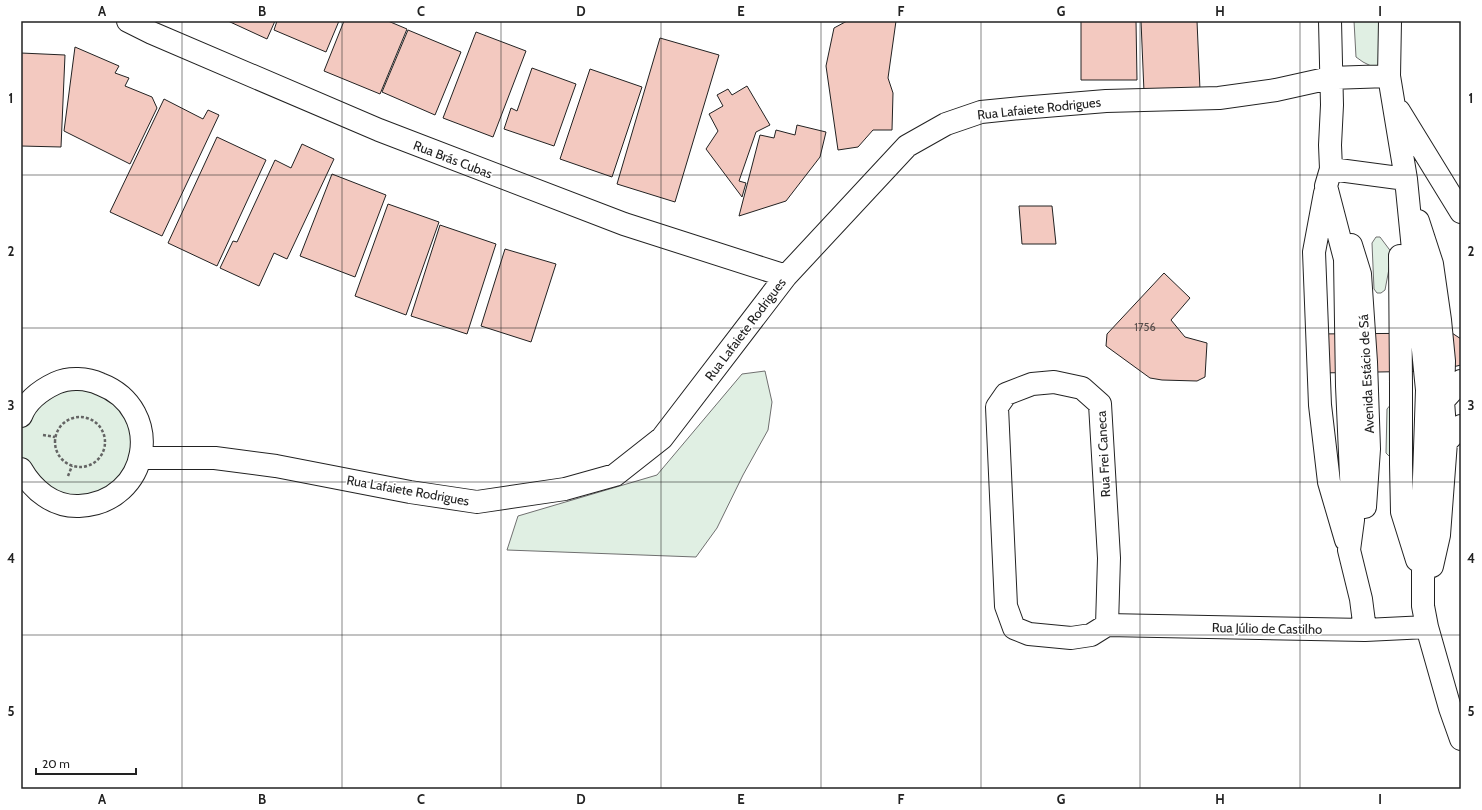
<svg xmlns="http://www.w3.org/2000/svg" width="1482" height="810" font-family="Cabin,sans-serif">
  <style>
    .green { fill: #e0efe3; stroke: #6f6f6f }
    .building { fill: #f3c9c0; stroke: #222 }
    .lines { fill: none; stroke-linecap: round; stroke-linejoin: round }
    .minor-casing { stroke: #222; stroke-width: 24 }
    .path { stroke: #646464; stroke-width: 2.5; stroke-dasharray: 3 2; stroke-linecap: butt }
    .minor { stroke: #fff; stroke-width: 22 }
    .grid { fill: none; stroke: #222; stroke-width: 1; stroke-opacity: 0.55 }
    .labels { text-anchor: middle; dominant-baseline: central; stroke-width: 3; stroke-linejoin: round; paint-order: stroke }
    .number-label { font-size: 11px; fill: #564c4a }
    .street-label { font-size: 13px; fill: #222; stroke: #fff }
    .neatline { fill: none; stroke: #222; stroke-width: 1.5 }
    .grid-label { font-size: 13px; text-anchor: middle; font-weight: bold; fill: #222 }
  </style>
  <rect width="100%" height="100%" fill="#fff"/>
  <path class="green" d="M1354,21H1390L1389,57L1375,68L1363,62L1356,57Z
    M1376,237H1380L1392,253L1385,290L1381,293H1377L1374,289L1372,243Z
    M765,371L772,402L768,430L743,475L717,528L696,557L507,550L518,516L657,475L742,374Z
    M76,379L138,418L133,477L78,506L21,469V416Z
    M1392,403L1391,458L1386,453L1387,409Z"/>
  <path class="building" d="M228,21H275L267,39Z
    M277,21H339L326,52L274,30Z
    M344,21H388L407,29L380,94L324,71Z
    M847,21H896L888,78L893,93L892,130H873L858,147L838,150L826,66L834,28Z
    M1081,21H1136L1137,80H1081Z
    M1141,21H1197L1200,90L1144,92Z
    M408,30L461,52L435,115L382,92Z
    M476,32L526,51L493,137L443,118Z
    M660,38L719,55L675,202L617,184Z
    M75,47L119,66L115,73L129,78L125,86L152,97L157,108L130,164L64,131Z
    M21,53L65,55L61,147L21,146Z
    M532,68L576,84L554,146L504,129L511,108L517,111Z
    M590,69L642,87L612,177L560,159Z
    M747,86L770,125L756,132L739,181L746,183L742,197L706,149L718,131L709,114L723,106L717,95L728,89L732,95Z
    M164,99L203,119L208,110L219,115L162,236L110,212Z
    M797,125L826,132L820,157L786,201L739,216L760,135L774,138L776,130L795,135Z
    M217,137L266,160L217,266L168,243Z
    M302,144L334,159L287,259L274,253L259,286L220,268L233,241L237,242L275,160L291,168Z
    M332,174L386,195L355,277L300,256Z
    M388,204L439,222L406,315L355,296Z
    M1019,206H1052L1056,244H1022Z
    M440,225L496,244L467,334L411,316Z
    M505,249L556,264L531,342L481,326Z
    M1164,273L1190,298L1171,320L1185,337L1207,343L1205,377L1197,381L1162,380L1150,378L1106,346L1107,334Z
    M1452,333L1461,339V365L1436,371L1319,373L1311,334Z"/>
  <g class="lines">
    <g class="minor-casing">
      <path id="minor" d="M128,21L152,33L379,130L624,224L786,276
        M1330,21L1332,105L1330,145L1331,169
        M1390,21L1389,76L1406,179L1427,390L1423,507V606L1427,627L1450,708L1461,739
        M1399,111L1461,212
        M1325,193L1314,252L1320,405L1329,482L1346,540
        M1418,221L1432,264L1440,320L1444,361L1443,401
        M1351,245L1360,274L1366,362L1369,449L1365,507
        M1400,256L1401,386V464L1402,512L1417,560
        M1054,382L1082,388L1100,404L1109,558L1107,625L1091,635L1071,638L1029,634L1014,628L1006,606L997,407L1006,394L1032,384Z
        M21,416C27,400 41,390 56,383C69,377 87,378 100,384C166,409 150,503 79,506C53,507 33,490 21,469
        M1446,442L1443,401L1461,381
        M141,458H215L276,466L410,492L477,502L565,489L615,475L662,438L786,276L907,146L946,124L981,112L1021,108L1106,101L1219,98L1276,90L1330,78L1389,76
        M1432,566L1439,535L1446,442L1461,426
        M1107,625L1365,630L1427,627
        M1365,630L1361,599L1349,550L1353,520L1347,386L1345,259L1326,186L1331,169L1406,179"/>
    </g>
    <path class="path" d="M55 442a25 25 0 1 1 50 0a25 25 0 1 1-50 0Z
      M43,435L55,437
      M68,476L72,466"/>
    <use href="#minor" class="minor"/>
  </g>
  <path class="grid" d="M182,21V789M342,21V789M501,21V789M661,21V789M821,21V789M981,21V789M1140,21V789M1300,21V789M21,175H1461M21,328H1461M21,482H1461M21,635H1461"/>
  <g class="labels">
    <g class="number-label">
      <text x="1145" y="327">1756</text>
    </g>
    <g class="street-label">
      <text transform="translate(1039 108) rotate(-6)">Rua Lafaiete Rodrigues</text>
      <text transform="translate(453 159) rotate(21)">Rua Brás Cubas</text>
      <text transform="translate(745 329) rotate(-53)">Rua Lafaiete Rodrigues</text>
      <text transform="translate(1366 374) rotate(-93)">Avenida Estácio de Sá</text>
      <text transform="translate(1103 454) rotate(-93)">Rua Frei Caneca</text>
      <text transform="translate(408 490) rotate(10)">Rua Lafaiete Rodrigues</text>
      <text transform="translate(1267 628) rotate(1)">Rua Júlio de Castilho</text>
    </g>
  </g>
  <rect width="1482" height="810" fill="none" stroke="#ffffff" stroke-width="44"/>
  <path d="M36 768v6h100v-6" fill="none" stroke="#222222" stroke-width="2"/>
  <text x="42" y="768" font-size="12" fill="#222222" stroke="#ffffff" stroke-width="3" paint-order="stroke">20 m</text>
  <rect x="22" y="22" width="1438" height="766" class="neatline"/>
  <g class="grid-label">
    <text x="102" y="16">A</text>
    <text x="262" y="16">B</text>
    <text x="421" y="16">C</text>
    <text x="581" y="16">D</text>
    <text x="741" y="16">E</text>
    <text x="901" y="16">F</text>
    <text x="1061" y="16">G</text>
    <text x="1220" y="16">H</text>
    <text x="1380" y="16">I</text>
    <text x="11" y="103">1</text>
    <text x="1471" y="103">1</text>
    <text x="11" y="256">2</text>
    <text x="1471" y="256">2</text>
    <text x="11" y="410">3</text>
    <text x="1471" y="410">3</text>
    <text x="11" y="563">4</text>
    <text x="1471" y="563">4</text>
    <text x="11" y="716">5</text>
    <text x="1471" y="716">5</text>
    <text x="102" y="804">A</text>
    <text x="262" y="804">B</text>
    <text x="421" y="804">C</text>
    <text x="581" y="804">D</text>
    <text x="741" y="804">E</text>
    <text x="901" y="804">F</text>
    <text x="1061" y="804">G</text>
    <text x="1220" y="804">H</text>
    <text x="1380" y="804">I</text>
  </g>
</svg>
